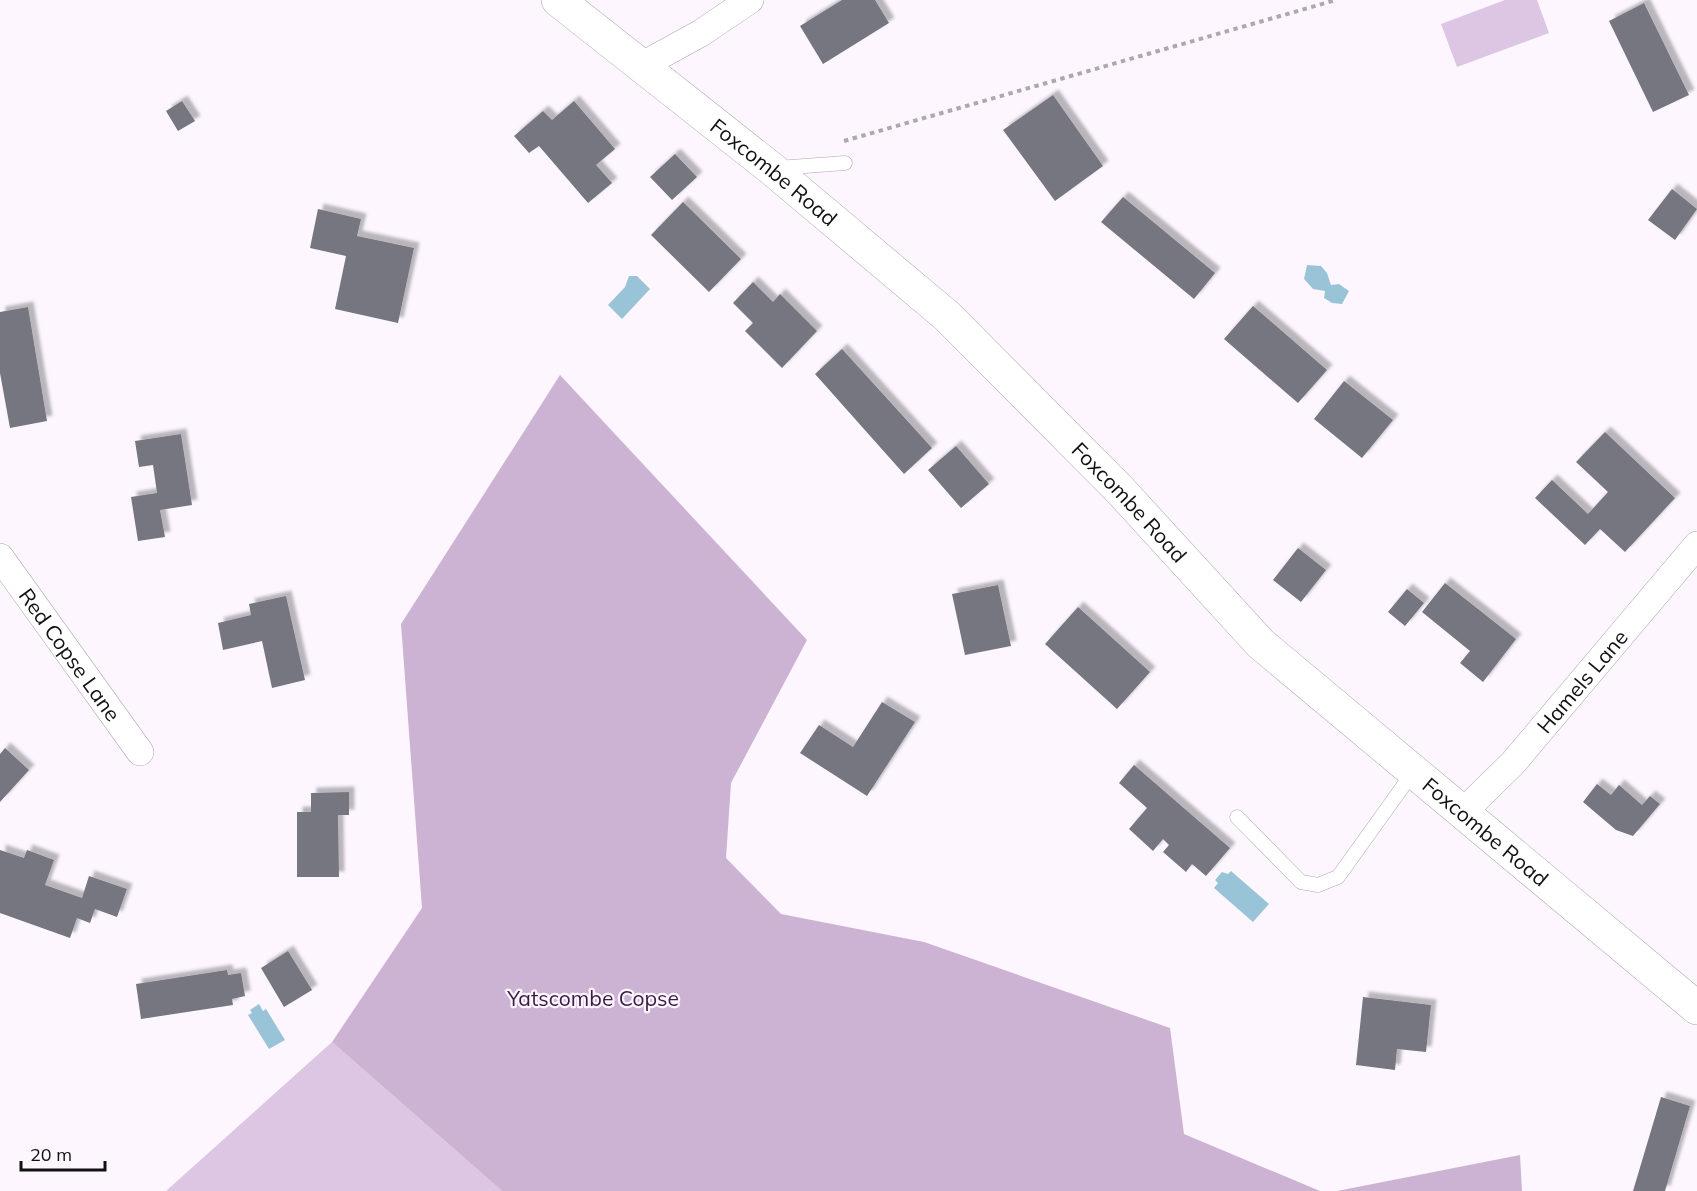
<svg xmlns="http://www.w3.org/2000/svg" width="1697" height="1191" font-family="Mulish,sans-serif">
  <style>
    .green { fill: #ddc5e4 }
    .forest { fill: #ccb3d3 }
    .water { fill: #99c4d7 }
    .building { fill: #75767f; filter: url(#shadow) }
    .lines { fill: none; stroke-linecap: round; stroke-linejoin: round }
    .lane-casing { stroke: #aca6ae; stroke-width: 15 }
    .street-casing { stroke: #aca6ae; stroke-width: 28 }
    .secondary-casing { stroke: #aca6ae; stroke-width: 34 }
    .path { stroke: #ada8af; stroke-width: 4; stroke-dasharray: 4.5 4.5; stroke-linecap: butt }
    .lane { stroke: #fff; stroke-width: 14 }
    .street { stroke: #fff; stroke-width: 27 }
    .secondary { stroke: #fff; stroke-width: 33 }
    .labels { text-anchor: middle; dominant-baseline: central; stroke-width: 4.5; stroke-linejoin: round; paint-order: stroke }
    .street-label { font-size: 21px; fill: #131013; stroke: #fdf6ff }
    .park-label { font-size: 21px; fill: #3c1b45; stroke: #fdf6ff }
  </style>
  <defs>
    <filter id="shadow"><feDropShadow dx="5.5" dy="-5.5" stdDeviation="1.5" flood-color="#0004"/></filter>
  </defs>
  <rect width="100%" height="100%" fill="#fdf6ff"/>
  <path class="green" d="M1505,0H1537L1549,33L1457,67L1441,24Z
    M332,1042L502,1191H166Z"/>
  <path class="forest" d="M560,375L807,640L731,783L726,858L781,914L924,942L1170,1028L1184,1134L1320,1191H502L332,1042L422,908L401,624Z
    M1520,1155L1522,1191H1337Z"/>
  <path class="water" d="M1307,265L1321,266L1327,273L1331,285L1339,284L1349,291L1342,304L1332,303L1324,298L1325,291L1313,289L1304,279Z
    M629,276H637L650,289L622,319L608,305L625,287Z
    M1231,871L1269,904L1253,922L1214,888L1218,883L1215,880L1222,872L1228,874Z
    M259,1004L263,1011L266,1009L285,1040L269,1049L248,1015L252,1013L250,1010Z"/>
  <path class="building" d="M842,0H875L889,23L823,64L800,26Z
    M1644,3L1689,95L1653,112L1609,21Z
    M1053,95L1103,166L1055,201L1003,130Z
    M182,101L195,121L178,131L166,111Z
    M574,101L615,149L596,165L612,183L588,203L539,146L529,153L514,136L543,111L552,120Z
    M675,154L697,177L672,200L650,177Z
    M1672,189L1697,209L1675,240L1648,220Z
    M1123,197L1215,273L1194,299L1101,222Z
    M683,202L741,259L709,292L651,235Z
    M318,209L361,219L357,236L414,248L398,323L335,309L346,256L310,248Z
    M753,282L773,302L780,294L817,331L782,368L745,331L753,323L733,303Z
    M1253,306L1327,370L1298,403L1224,339Z
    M28,307L47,421L10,428L0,373V312Z
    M842,349L932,448L904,474L815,374Z
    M1344,381L1393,420L1362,458L1314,419Z
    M1605,432L1675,498L1625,552L1600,529L1585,545L1535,498L1552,480L1588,514L1608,492L1576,462Z
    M181,434L192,505L160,510L165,537L138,541L131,497L157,493L153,465L139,467L135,441Z
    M956,446L989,484L961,508L928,470Z
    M1298,548L1326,570L1301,602L1273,580Z
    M1445,583L1516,639L1483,682L1460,663L1470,651L1422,612Z
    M998,585L1011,646L965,655L952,594Z
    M1407,589L1424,603L1405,626L1388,612Z
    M286,596L305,680L272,688L262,641L223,650L218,623L251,615L249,604Z
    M1078,607L1150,672L1117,709L1045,644Z
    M882,702L915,722L867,796L800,753L819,725L853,747Z
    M5,748L29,770L0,802V754Z
    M1134,765L1230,848L1206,876L1192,864L1186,872L1163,852L1169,845L1163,839L1153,851L1129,829L1147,808L1119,783Z
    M1597,784L1611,795L1619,785L1642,805L1650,796L1660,804L1633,836L1616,830L1583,802Z
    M349,792V815H338L339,877H297V812H311V793Z
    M0,850L24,858L27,850L54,860L45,885L82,898L89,876L127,889L117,917L95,909L90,923L77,918L70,938L0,913Z
    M288,951L312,990L284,1007L261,968Z
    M227,970L228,975L241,973L245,996L232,999L233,1005L141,1019L136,984Z
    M1363,997L1431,1005L1426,1052L1397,1049L1395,1070L1356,1065Z
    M1661,1097L1690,1106L1665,1191H1633Z"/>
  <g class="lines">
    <g class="lane-casing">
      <path id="lane" d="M778,168L845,163
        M1237,817L1301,882L1318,885L1338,877L1414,771"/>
    </g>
    <g class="street-casing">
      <g id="street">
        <path d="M641,66L701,33L750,0"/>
        <path id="s1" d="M0,557L140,752"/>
        <path id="s2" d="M1463,812L1513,763L1697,545"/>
      </g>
    </g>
    <g class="secondary-casing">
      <g id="secondary">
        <path id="s3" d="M558,0L772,169L947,316L1120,490L1261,644L1697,1008"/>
      </g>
    </g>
    <path class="path" d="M844,141L1336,0"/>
    <use href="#lane" class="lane"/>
    <use href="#street" class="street"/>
    <use href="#secondary" class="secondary"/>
  </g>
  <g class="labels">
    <g class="street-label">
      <text stroke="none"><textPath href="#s3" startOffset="276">Foxcombe Road</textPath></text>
      <text stroke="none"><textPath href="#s3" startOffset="762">Foxcombe Road</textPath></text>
      <text stroke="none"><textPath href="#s1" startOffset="120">Red Copse Lane</textPath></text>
      <text stroke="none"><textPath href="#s2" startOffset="177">Hamels Lane</textPath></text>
      <text stroke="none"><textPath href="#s3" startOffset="1248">Foxcombe Road</textPath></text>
    </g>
    <g class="park-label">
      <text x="593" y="998">Yatscombe Copse</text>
    </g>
  </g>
  <path d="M21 1161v9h84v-9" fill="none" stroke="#131013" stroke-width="3"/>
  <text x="30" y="1161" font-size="18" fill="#131013" stroke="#fdf6ff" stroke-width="4.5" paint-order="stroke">20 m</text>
</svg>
